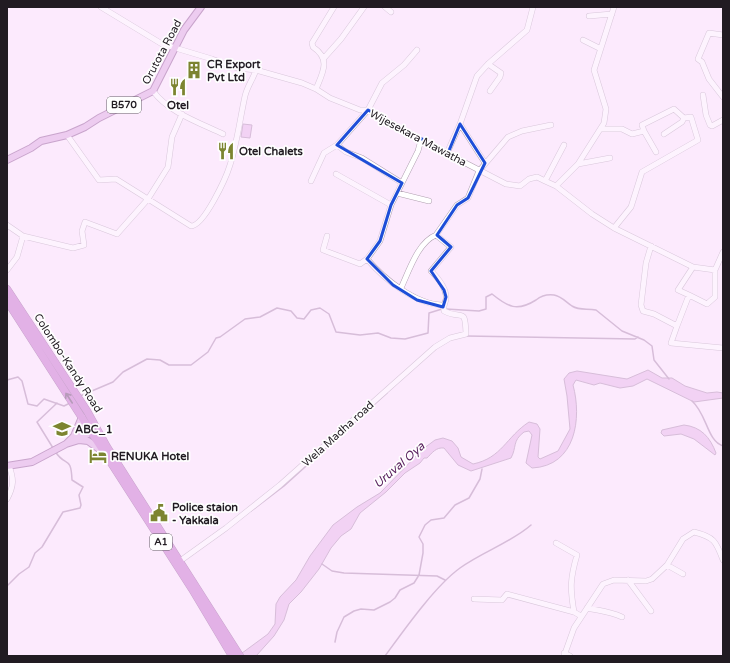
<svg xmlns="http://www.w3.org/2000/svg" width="730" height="663" font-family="'Varela Round',sans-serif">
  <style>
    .water { fill: #e6b6e9; stroke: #ab88ad }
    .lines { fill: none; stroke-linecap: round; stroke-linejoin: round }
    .stream { stroke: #ab88ad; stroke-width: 1.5 }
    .minor-casing { stroke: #b0a0b1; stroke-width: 6 }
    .major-casing { stroke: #8b5190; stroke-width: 8 }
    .highway-casing { stroke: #8b5190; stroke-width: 8 }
    .minor { stroke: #fff; stroke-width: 5 }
    .major { stroke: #dca8e0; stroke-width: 6 }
    .highway { stroke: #c46ecb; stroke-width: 7 }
    .oneway { stroke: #623c66 }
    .marked { fill: none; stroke: #1d4ed8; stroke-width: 3; stroke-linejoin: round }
    .labels { text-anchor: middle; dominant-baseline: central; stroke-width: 3.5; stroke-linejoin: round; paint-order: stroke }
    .shield { fill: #fefefe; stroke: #635f64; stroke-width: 1 }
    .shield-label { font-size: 10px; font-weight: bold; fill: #211b22 }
    .street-label { font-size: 11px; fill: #211b22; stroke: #fefefe }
    .poi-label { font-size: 11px; font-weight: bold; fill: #211b22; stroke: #fefefe; text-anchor: start }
    .water-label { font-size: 12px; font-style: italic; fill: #5b2360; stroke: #fefefe }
  </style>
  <rect width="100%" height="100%" fill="#fceafd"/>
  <path class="water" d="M243,124L252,125L250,138L241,137Z
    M648,370L662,378H672L685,386L707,393L717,392L723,393V398L694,402L647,379L633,386L620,388L600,383L594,385L576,380L573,385C582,418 576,466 532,468L526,463L532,435L529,431L524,432C512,441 517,447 511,458L471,471L458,465L444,448C436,447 432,453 427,458H424L420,463L405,473L386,492L360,513L351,529L341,536L331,548L319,569L301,592L289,604L284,620L274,636L256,656H238L268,634L275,624L276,604L280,597L296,580L310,556L333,525L357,507L380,493L423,449L435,440L443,438L452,441L458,448L461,457L473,464C502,458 506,437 529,422L537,424L540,429L538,457L540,459L558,451L570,429L567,396L564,379L569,373L577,371L627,379Z
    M684,425C701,427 710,437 716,453L715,455L694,439L681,434L664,436L661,433L662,430Z"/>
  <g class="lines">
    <path class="stream" d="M446,309L479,311L486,309V297L492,294C508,307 517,312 536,300C541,296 547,294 554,295C561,296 566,302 572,306C580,311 587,308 596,310L622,331L644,340L652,346L654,360L669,379
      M466,336L635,339L638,337
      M7,380L18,377L22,381L28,404L37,406L44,399L64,406L70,403
      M80,396L113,382L123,372L147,359L160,360L169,365H191L208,352L216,338L220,337L245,319L260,317L277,308L291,311L297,318L304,319L311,310L320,308L329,314L336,332L360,335L378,333L391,338L405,339L428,333L429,313L442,309
      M692,401C707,414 707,441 723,446
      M53,448L37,422L57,403
      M251,511L284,486L387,393
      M322,564L332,571L344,573L437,576L445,580
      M7,586L19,574L29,567L35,553L42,547L63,512L80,508L81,505L79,495L83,487L72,480C71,454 65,468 55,451
      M335,642L337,632L344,617L354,611L361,609L374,610L390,602L395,598L400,590L414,583L419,575L423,553V544L419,537L425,525L431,520L444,518L455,505L469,498L480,479L482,469
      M385,656C404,630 435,586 460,568C482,552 512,542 531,525"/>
    <g class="minor-casing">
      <path id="minor" d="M101,7L162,44L212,59L237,68L256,70L302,83L316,89L330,98L360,110H368L421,140L506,184L520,186L529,179L537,177L545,181L556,186L592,214L614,228L693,267L715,270L723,252
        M385,7L391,12
        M589,16L612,14
        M723,35L709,33L698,59L702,62L709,79L723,97
        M583,40L599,48
        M324,58L341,39L364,7
        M488,64L501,73L500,77L490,91
        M316,89C323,72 331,59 313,47L312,43L334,7
        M153,91C168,112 200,123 223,134
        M703,95L706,115L710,125L712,126L723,120
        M460,124L485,163
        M601,129H622L632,134L644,131L656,152
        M644,131L642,125L674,109L684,118
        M67,135L99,180L116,179L191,226C204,226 226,178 230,165C237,143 240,119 245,96C247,87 253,79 256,70
        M337,145L346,152L362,158L402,183
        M447,153L460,124L477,76L488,64L527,30L533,7
        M578,164L610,158
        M336,174L391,205
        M311,181L324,153L337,145L368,110L382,83L404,65L417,50
        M545,181L564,145
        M556,186L578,164L604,123L606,109L594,70L614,7
        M397,193L429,201
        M7,225L23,236L73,248L84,245L82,231L85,222L117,234L148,199L168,167L172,137L182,114
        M614,228L631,207L642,172L698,140L691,117L684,118L682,122L664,134
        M327,236L323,250L360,264L367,259L380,241L391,205L418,151L421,140
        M651,246L646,263L641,305L643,311L654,314L677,326L689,295L707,304L715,297V270
        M367,259C384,279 415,304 442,305L443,307
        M7,270L17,257L23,236
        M401,288C409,271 418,242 436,235L457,205L468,198L479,171L508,137L522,131L551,125
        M689,295L678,290L693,267
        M677,326L671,343L723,348
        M7,499C14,486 14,479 9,466
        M556,543L577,555C570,579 570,588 574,612
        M180,561L226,528L280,485L435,347L450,338L466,334C465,305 462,321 444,311C443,306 445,304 446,299C447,289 438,278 431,271L451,247L436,235
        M667,565L683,574
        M628,580L651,611
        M474,599L502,600L507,594L574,612L581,616
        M587,608C601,611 609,611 622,617
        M564,653L570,656
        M564,656L574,628L603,584L614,580L646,581L652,579L667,565L683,539L694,532C714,537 716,541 723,560"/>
    </g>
    <g class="major-casing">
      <path id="major" d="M7,160L31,148L41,141L67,135L85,127L99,118L153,91L184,30L201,7
        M74,436L82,417
        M79,440L88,441L102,451
        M66,444L74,436L92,426
        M7,466L32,462L66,444L79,440L95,429"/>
    </g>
    <g class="highway-casing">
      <path id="highway" d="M7,289L87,411L107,447L240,656
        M7,301L192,589L232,656"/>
    </g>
    <use href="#minor" class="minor"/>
    <use href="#major" class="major"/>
    <use href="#highway" class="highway"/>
  </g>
  <defs><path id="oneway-shaft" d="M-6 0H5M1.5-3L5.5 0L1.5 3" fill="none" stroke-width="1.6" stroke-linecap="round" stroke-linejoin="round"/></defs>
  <use class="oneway" href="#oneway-shaft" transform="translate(69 398) rotate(-123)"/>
  <path d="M0 0H730V663H0ZM368,110L448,153L460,124L485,163L468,198L457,205L437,235L451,247L431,271L444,290L446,297L443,307L417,300L393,285L367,259L380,241L391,205L402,183L337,145Z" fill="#fceafd" fill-opacity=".55" fill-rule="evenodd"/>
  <path class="marked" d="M368,110L448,153L460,124L485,163L468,198L457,205L437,235L451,247L431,271L444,290L446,297L443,307L417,300L393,285L367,259L380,241L391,205L402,183L337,145Z"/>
  <defs>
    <g id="building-bare" transform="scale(1.38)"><path d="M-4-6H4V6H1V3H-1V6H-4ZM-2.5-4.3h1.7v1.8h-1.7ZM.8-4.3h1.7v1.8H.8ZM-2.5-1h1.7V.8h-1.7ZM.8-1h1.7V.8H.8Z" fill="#7c8430" stroke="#fefefe" stroke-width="2.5" paint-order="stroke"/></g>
    <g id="restaurant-bare" transform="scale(1.38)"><path d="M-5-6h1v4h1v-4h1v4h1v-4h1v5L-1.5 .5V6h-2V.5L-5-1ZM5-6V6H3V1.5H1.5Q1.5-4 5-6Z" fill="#7c8430" stroke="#fefefe" stroke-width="2.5" paint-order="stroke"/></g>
    <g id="school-bare" transform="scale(1.38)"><path d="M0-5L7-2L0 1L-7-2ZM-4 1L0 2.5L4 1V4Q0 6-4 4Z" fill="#7c8430" stroke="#fefefe" stroke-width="2.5" paint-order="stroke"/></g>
    <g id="hotel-bare" transform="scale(1.38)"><path d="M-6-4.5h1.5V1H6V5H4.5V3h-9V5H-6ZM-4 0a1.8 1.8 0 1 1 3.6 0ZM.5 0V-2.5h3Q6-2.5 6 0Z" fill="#7c8430" stroke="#fefefe" stroke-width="2.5" paint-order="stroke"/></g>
    <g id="civic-bare" transform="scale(1.38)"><path d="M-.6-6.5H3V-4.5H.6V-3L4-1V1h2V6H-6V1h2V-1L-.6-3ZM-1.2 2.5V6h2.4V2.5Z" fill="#7c8430" stroke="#fefefe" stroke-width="2.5" paint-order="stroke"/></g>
  </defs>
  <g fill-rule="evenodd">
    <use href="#building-bare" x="194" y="70"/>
    <use href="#restaurant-bare" x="178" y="87"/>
    <use href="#restaurant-bare" x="226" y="151"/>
    <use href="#school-bare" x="62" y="429"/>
    <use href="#hotel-bare" x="98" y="456"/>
    <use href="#civic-bare" x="159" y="513"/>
  </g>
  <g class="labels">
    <g class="shield">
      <rect x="107" y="97" width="34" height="16" rx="3"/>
      <rect x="150" y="534" width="22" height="16" rx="3"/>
    </g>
    <g class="shield-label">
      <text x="124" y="105">B570</text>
      <text x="161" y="542">A1</text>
    </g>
    <g class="street-label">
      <text transform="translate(162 52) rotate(-62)">Orutota Road</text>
      <text transform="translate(418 138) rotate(28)">Wijesekara Mawatha</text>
      <text transform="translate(68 363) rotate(57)">Colombo-Kandy Road</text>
      <text transform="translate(338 434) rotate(-42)">Wela Madha road</text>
    </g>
    <g class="poi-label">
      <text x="207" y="64">CR Export<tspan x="207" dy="13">Pvt Ltd</tspan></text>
      <text x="178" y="105" text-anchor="middle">Otel</text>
      <text x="239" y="151">Otel Chalets</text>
      <text x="75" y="429">ABC_1</text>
      <text x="111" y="456">RENUKA Hotel</text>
      <text x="172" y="507">Police staion<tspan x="172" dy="13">- Yakkala</tspan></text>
    </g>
    <g class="water-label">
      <text transform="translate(399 465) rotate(-41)">Uruval Oya</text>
    </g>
  </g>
  <rect width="730" height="663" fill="none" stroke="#211b22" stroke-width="16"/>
</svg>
